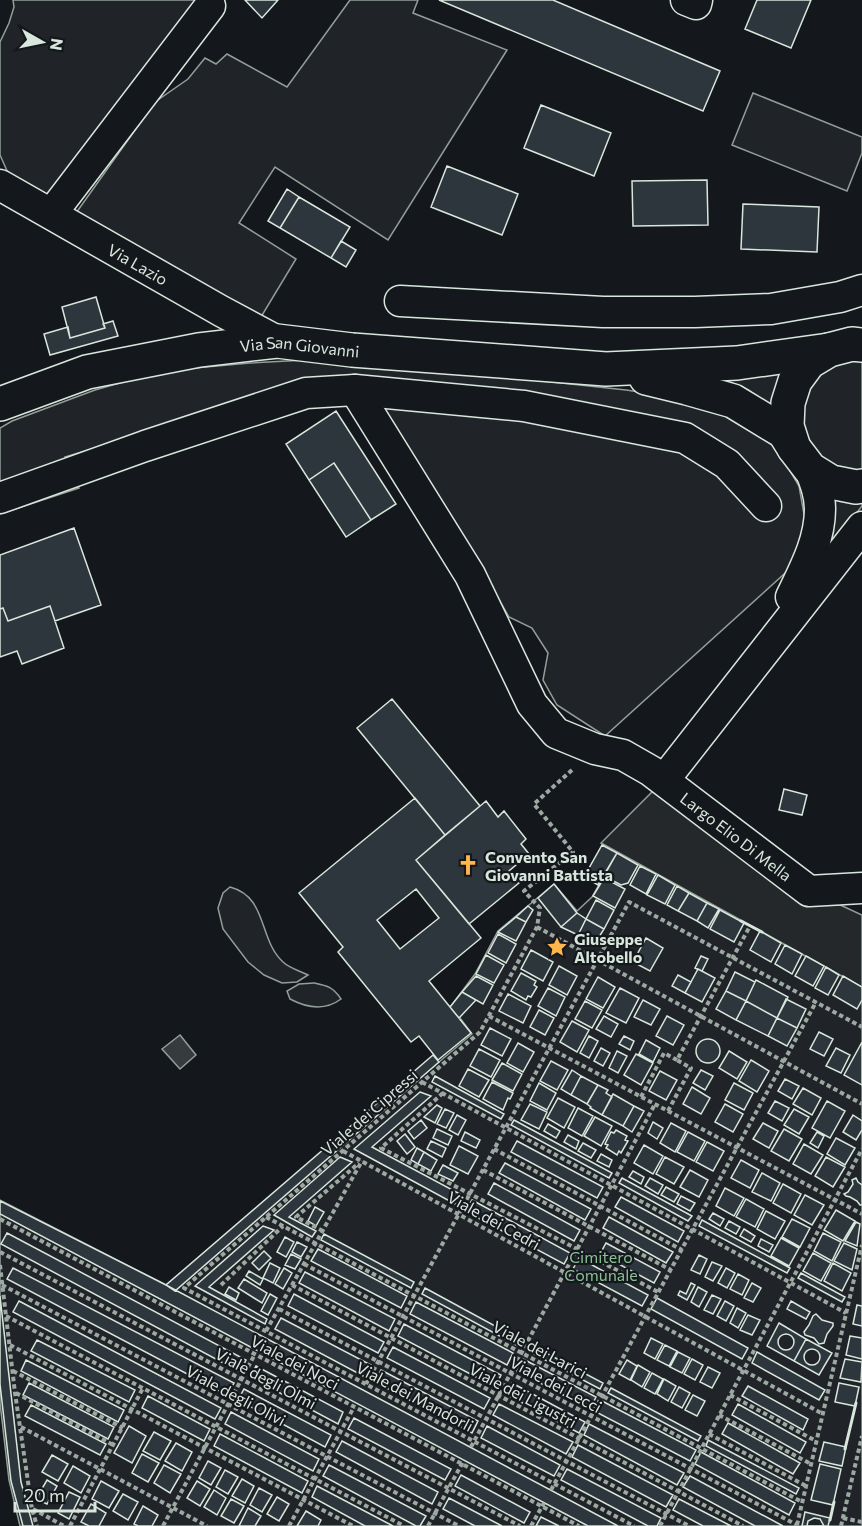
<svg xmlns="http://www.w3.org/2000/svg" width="862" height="1526" font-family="Commissioner,sans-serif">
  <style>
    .green { fill: #202428; stroke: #939e99; stroke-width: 1.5 }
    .parking { fill: #24282b; stroke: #939e99; stroke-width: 1.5 }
    .water { fill: #363b3e; stroke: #939e99; stroke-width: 1.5 }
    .building { fill: #2c363c; stroke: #d8e6dc; stroke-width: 1.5; fill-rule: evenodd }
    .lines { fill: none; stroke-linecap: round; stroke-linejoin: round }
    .minor-casing { stroke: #d8e6dc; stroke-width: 33 }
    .major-casing { stroke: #d8e6dc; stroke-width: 36 }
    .path { stroke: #9da8a2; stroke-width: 4; stroke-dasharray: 4.5 3; stroke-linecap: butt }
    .minor { stroke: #14181c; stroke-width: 30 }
    .major { stroke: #14181c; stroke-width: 33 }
    .wall { stroke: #d8e6dc; stroke-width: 3 }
    .labels { text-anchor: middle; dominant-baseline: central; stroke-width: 4.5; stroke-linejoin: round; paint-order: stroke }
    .street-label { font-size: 16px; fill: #d8e6dc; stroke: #14181c }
    .poi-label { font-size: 16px; font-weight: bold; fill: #d8e6dc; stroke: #14181c; text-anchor: start }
    .park-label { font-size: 16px; fill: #8ac095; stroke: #14181c }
  </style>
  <rect width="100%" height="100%" fill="#14181c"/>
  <path class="green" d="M13,0H205L54,200L8,173L0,155V42L9,23L14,7Z
    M350,0H418L413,13L507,50L388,240L275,167L239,223L296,259L261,317L76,213L155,102L188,79L205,58L216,64L227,54L287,87Z
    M753,93L862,137V153L847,191L732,145Z
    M862,359V472H854L825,463L806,441L800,412L809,384L831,364Z
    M306,360L395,365L626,390L673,397L714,408L749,426L776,447L799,486L807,531L794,565L605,736L557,705L543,680L548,653L532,628L509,617L454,520L357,381L112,443L65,457L79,488L0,514V428L12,421L95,390L162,371L250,363Z
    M790,368L779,412L748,390L723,379Z
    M830,495L862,501V506L820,561Z
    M617,853L862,987V1526H20L9,1480L0,1403V1200L166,1285L439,1062L472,1034L451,1006L475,974L498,931L554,884L577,911L592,897Z
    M230,887C268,897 258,939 283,962C289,968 300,971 308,975L297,982L282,983L264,975L248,962L223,929L218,908L223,893Z
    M314,983C328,986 333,987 341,999C325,1011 307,1008 290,999L287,991L299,984Z"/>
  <path class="parking" d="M657,787L823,897L862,915V987L601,843Z"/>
  <path class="water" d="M180,1035L196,1055L180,1069L162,1049Z"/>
  <path class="building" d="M245,0H278L262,18Z
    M439,0H553L720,71L703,111Z
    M757,0H811L791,48L745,29Z
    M541,105L611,133L594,176L524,148Z
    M447,166L518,194L502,235L431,207Z
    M707,180L708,225L633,226L632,181Z
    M287,189L299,197L280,228L268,221Z
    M299,197L350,227L331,258L280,228Z
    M743,204L819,207L817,252L741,249Z
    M341,241L356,250L346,267L331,258Z
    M96,297L105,328L70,338L62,307Z
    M113,321L118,336L50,355L44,334L68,327L70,338L105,328L103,324Z
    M336,411L396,504L371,520L334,463L309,480L286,444Z
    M334,463L371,520L346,537L309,480Z
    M74,528L101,605L55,621L50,606L8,621L3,608L0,609V555Z
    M50,606L64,648L22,664L17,651L0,657V609L3,608L8,621Z
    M392,699L480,806L445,835L357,728Z
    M784,789L807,795L802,815L779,810Z
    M415,798L445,835L416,860L481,938L429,981L471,1033L438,1060L419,1036L411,1042L338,952L343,947L299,893ZM416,889L439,918L400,949L377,920Z
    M486,801L498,817L504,811L526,839L521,844L529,854L509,871L519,883L469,924L416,860Z
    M602,845L617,853L598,885L584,877Z
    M617,853L638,865L628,883L621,885L604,876Z
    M640,866L656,874L646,894L630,885Z
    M658,875L675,885L665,904L647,895Z
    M604,878L625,889L615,908L593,896Z
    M554,884L577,913L561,927L538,898Z
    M677,886L689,893L678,911L667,905Z
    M689,893L707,903L697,921L678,911Z
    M596,900L614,910L604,929L586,919Z
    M707,903L719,909L708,928L697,921Z
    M528,906L533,910L526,922L516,917Z
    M720,910L744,923L734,942L710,929Z
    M577,913L586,919L578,935L561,927Z
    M516,917L526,922L516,941L498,932Z
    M586,919L604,929L596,942L587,941L578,935Z
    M760,931L781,943L771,962L750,950Z
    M498,934L516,944L506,963L488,953Z
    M646,938L663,948L650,971L633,962Z
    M785,945L802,954L792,974L775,964Z
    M531,950L553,962L543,981L521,969Z
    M486,955L504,965L494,983L476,974Z
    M701,956L708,959L702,971L695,968Z
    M806,956L824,966L813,986L795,976Z
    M559,966L577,976L567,995L549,985Z
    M826,967L839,975L828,995L815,988Z
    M698,969L715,978L702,1002L685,993Z
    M735,972L755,982L746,1001L726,991Z
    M521,973L536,981L534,985L537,987L531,997L528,996L526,1000L511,991Z
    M678,975L691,982L685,993L672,986Z
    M476,976L493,985L483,1004L462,992Z
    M843,976L862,987V1000L857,1009L833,995Z
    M598,977L615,987L603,1008L586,999Z
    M756,980L788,997L777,1018L746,1001Z
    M548,988L565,997L556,1016L538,1006Z
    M620,988L639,998L626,1023L606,1013Z
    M726,991L746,1001L736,1020L716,1009Z
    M462,992L476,1000L459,1018L450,1007Z
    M508,994L531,1006L523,1023L499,1011Z
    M786,999L806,1009L797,1028L777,1018Z
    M643,1000L660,1009L651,1025L634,1017Z
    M585,1001L602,1010L592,1028L575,1019Z
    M746,1001L777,1018L768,1036L736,1020Z
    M539,1010L554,1018L545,1035L530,1027Z
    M604,1016L618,1024L611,1037L596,1029Z
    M667,1016L684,1025L673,1045L656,1036Z
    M777,1018L797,1028L787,1046L768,1036Z
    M572,1021L589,1030L577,1052L560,1042Z
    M490,1028L511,1039L502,1056L481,1045Z
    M819,1032L833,1039L824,1056L810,1049Z
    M589,1036L598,1041L589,1058L580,1053Z
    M624,1036L634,1041L630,1050L619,1044Z
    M696 1051a12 12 0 1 1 24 0a12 12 0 1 1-24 0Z
    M646,1040L660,1048L653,1062L639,1054Z
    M862,1042V1085L844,1075Z
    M518,1043L534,1052L523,1072L507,1063Z
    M601,1048L610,1053L603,1066L594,1061Z
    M836,1048L850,1055L841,1073L826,1066Z
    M479,1049L500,1060L491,1077L470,1066Z
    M617,1051L627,1056L618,1073L609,1068Z
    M729,1051L747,1062L737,1079L719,1068Z
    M636,1054L653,1063L641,1085L624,1075Z
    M433,1055L439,1062L175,1291L166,1285Z
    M751,1060L769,1071L757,1092L739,1081Z
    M551,1061L568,1070L557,1090L540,1081Z
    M502,1063L522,1074L513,1091L492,1080Z
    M468,1069L489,1080L479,1097L459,1086Z
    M572,1070L581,1076L571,1095L561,1089Z
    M701,1070L713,1076L705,1090L693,1083Z
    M660,1071L677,1080L666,1100L649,1091Z
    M435,1076L504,1114L501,1119L432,1082Z
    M581,1076L598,1085L587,1104L571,1095Z
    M785,1079L799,1086L792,1099L778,1091Z
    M492,1082L513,1093L510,1099L508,1098L503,1110L483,1099Z
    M539,1083L556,1093L547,1110L530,1101Z
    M734,1083L753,1093L744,1110L725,1100Z
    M598,1085L608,1090L606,1093L612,1097L602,1115L590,1108L591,1107L587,1104Z
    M692,1087L710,1098L701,1114L683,1104Z
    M803,1088L821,1098L812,1115L793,1104Z
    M420,1092L431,1096L372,1147L460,1194L455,1204L354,1149Z
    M613,1094L634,1106L623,1126L602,1115Z
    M558,1098L575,1107L564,1128L547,1118Z
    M775,1101L789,1108L782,1121L768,1113Z
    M827,1101L845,1111L830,1138L812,1128Z
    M530,1104L547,1112L539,1129L521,1120Z
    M725,1104L743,1114L733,1132L715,1122Z
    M437,1105L442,1108L435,1123L424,1117Z
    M634,1106L644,1111L632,1132L623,1126Z
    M578,1108L593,1116L582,1136L568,1128Z
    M445,1109L454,1113L446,1128L437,1124Z
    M794,1109L809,1117L799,1134L784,1125Z
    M457,1115L466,1120L458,1135L449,1130Z
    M853,1115L862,1121V1130L856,1140L843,1132Z
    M595,1117L612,1126L601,1146L584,1136Z
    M421,1120L427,1128L414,1139L408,1131Z
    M514,1120L612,1173L609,1178L511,1125Z
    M653,1122L663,1128L657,1139L648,1133Z
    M671,1123L686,1131L675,1152L660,1143Z
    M763,1123L778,1131L769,1148L753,1139Z
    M548,1124L560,1131L556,1138L544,1131Z
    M437,1129L452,1136L448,1145L433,1138Z
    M784,1129L802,1139L789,1161L771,1151Z
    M616,1130L627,1136L625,1140L628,1141L621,1153L619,1151L617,1155L606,1148L608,1145L605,1144L611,1132L614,1133Z
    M465,1132L480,1140L476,1148L461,1141Z
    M688,1132L705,1141L694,1161L677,1152Z
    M817,1132L824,1136L818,1148L810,1143Z
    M405,1134L415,1147L407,1154L397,1141Z
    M568,1135L579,1141L576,1149L564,1142Z
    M836,1138L855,1148L845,1165L827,1154Z
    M431,1141L446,1148L442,1157L427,1149Z
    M517,1141L603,1187L597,1198L511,1152Z
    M707,1142L724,1151L713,1171L696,1162Z
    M583,1143L596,1150L591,1158L578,1151Z
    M804,1144L823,1155L811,1174L793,1164Z
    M644,1145L663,1156L653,1174L634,1163Z
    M459,1146L478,1156L468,1174L450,1165Z
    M417,1148L424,1152L418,1164L411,1160Z
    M424,1152L437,1160L431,1171L418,1164Z
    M601,1154L612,1160L609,1167L597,1161Z
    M340,1157L352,1162L289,1217L316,1231L312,1237L274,1215Z
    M665,1157L684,1167L674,1184L656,1174Z
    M826,1157L845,1167L833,1187L815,1176Z
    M741,1160L759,1170L750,1188L731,1178Z
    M505,1163L591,1209L585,1220L499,1173Z
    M443,1165L458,1173L453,1181L438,1174Z
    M690,1170L708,1180L699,1197L680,1187Z
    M633,1171L644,1177L641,1184L629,1177Z
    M762,1173L780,1183L771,1201L752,1192Z
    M622,1178L692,1216L688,1221L619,1183Z
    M650,1178L663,1185L658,1194L645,1186Z
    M856,1178L858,1182L862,1185V1205H860L857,1201L850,1197L846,1196L844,1194L848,1192L853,1184L852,1180Z
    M494,1183L580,1230L574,1241L488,1194Z
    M783,1184L801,1194L791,1213L773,1203Z
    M666,1187L679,1194L674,1202L661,1195Z
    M725,1188L744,1198L734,1216L716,1206Z
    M805,1195L824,1205L812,1225L794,1215Z
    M681,1196L695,1203L690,1211L677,1204Z
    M621,1197L684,1231L678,1242L615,1207Z
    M746,1199L764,1209L755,1227L736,1217Z
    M472,1200L570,1253L564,1264L465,1211Z
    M0,1201L166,1285L618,1526H588L0,1214Z
    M315,1207L324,1212L316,1226L308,1221Z
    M836,1210L855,1221L843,1241L824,1230Z
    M766,1211L785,1221L775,1239L757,1229Z
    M713,1213L724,1219L720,1226L709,1219Z
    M609,1217L673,1252L666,1263L603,1228Z
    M792,1219L810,1228L800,1247L782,1237Z
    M702,1220L790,1268L787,1273L699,1226Z
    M729,1221L740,1227L736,1234L725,1228Z
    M856,1222L860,1224L857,1246L845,1241Z
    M263,1226L274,1230L209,1287L267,1319L265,1324L195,1286Z
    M744,1229L755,1236L751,1242L740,1236Z
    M7,1233L246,1360L240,1372L1,1244Z
    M823,1233L841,1242L832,1261L814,1251Z
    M324,1234L414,1282L411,1288L321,1240Z
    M285,1237L294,1242L286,1257L277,1252Z
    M781,1238L799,1248L789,1266L771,1256Z
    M761,1239L773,1245L769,1252L758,1246Z
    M297,1242L307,1247L301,1257L292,1252Z
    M606,1243L660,1272L654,1283L600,1254Z
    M844,1243L857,1249L852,1270L834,1261Z
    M318,1249L407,1296L401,1308L311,1261Z
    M264,1251L271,1258L259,1270L252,1263Z
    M813,1253L831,1263L821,1281L803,1271Z
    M291,1254L301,1259L295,1269L285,1265Z
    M699,1255L707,1259L700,1274L691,1270Z
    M579,1258L648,1295L642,1306L573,1269Z
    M712,1262L722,1266L713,1281L705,1277Z
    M270,1263L280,1268L273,1283L263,1278Z
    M833,1263L851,1273L842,1291L824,1281Z
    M13,1268L234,1383L227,1395L7,1279Z
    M284,1268L292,1273L283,1289L275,1284Z
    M726,1268L735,1273L727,1288L718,1283Z
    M249,1271L263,1279L260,1285L246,1276Z
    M305,1272L395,1319L389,1331L299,1283Z
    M801,1273L845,1297L842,1302L798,1278Z
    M738,1274L749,1280L742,1295L730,1289Z
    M244,1279L267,1293L262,1303L238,1288Z
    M691,1283L695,1285L687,1300L678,1295L680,1291L686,1294Z
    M752,1283L761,1288L753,1302L744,1298Z
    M229,1287L239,1293L236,1300L225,1294Z
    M698,1287L707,1292L699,1307L691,1302Z
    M425,1288L521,1340L518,1346L422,1294Z
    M270,1294L277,1298L268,1315L261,1311Z
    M294,1294L384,1342L378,1353L288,1306Z
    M712,1295L721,1299L713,1314L704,1310Z
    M0,1296L21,1482L33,1526H23L11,1481L0,1384Z
    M657,1298L748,1348L742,1359L651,1309Z
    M19,1301L221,1408L215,1419L13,1312Z
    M725,1301L734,1306L726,1321L717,1316Z
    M791,1301L810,1312L806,1319L787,1309Z
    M416,1302L513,1353L507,1365L410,1314Z
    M857,1305L862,1306V1326L853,1324Z
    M737,1308L746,1313L738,1328L730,1323Z
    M816,1314L822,1320L833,1323V1326L827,1334L824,1343L819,1344L814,1338L805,1335L804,1332L809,1325L813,1316Z
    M748,1315L760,1320L752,1335L740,1330Z
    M281,1318L371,1365L365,1377L275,1329Z
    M779,1323L806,1339L794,1361L767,1346Z
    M404,1324L501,1375L495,1387L398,1336Z
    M778 1342a8 8 0 1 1 16 0a8 8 0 1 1-16 0Z
    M850,1336L862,1338V1359L846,1355Z
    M651,1338L663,1344L655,1359L644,1353Z
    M806,1339L832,1353L819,1375L794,1361Z
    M37,1340L135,1390L129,1402L31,1351Z
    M531,1345L603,1383L600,1389L528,1351Z
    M665,1345L677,1351L669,1366L657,1360Z
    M393,1347L490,1398L484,1409L387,1358Z
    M804 1357a8 8 0 1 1 16 0a8 8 0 1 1-16 0Z
    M678,1352L690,1358L682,1373L670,1367Z
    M757,1352L825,1390L819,1400L752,1363Z
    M523,1359L596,1397L590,1409L517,1371Z
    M692,1359L703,1365L695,1380L684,1374Z
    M845,1359L862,1362L861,1382L840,1378Z
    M26,1360L124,1410L118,1422L21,1371Z
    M627,1360L637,1366L630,1380L619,1374Z
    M638,1365L650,1372L642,1387L631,1380Z
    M256,1366L343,1412L338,1424L250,1377Z
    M708,1367L720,1373L712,1388L700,1382Z
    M381,1370L478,1421L472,1433L375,1382Z
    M652,1373L663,1379L655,1394L644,1388Z
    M664,1379L676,1386L668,1401L657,1394Z
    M29,1383L114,1427L108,1439L23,1395Z
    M512,1383L585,1422L579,1433L506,1394Z
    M839,1383L859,1387L855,1406L835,1402Z
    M748,1386L808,1419L803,1430L742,1396Z
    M679,1387L690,1393L682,1408L671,1402Z
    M611,1388L701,1436L698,1441L608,1393Z
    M244,1389L331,1435L325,1447L238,1400Z
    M693,1395L705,1401L697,1416L685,1410Z
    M148,1396L210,1429L204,1441L142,1408Z
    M602,1401L696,1450L690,1461L596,1412Z
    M499,1404L573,1442L566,1454L493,1415Z
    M738,1404L806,1442L800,1453L732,1415Z
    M31,1405L106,1444L100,1455L25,1416Z
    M231,1412L319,1459L313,1471L225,1424Z
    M354,1418L451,1469L445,1480L348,1429Z
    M728,1423L800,1463L793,1474L722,1434Z
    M589,1424L684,1473L677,1485L584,1435Z
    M129,1426L146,1436L132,1463L114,1453Z
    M487,1426L560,1465L554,1476L481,1438Z
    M154,1432L171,1441L160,1460L143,1451Z
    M220,1434L308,1481L302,1493L214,1446Z
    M708,1440L799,1488L796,1494L706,1446Z
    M342,1441L438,1492L432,1504L336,1452Z
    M824,1442L846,1447L842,1466L819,1461Z
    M176,1443L192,1452L182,1471L165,1461Z
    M578,1445L673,1495L666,1507L572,1457Z
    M701,1452L795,1503L789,1515L695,1464Z
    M142,1454L159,1463L148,1482L132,1473Z
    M52,1455L68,1464L58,1481L42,1472Z
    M208,1461L221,1468L211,1485L199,1478Z
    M820,1464L841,1469L833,1505L811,1500Z
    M164,1465L181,1474L170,1493L154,1483Z
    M329,1465L426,1516L420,1526H416L323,1476Z
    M73,1466L90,1476L81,1493L64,1483Z
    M567,1469L661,1518L657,1526H648L561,1480Z
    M225,1470L238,1477L228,1494L216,1487Z
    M461,1475L530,1512L524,1523L455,1486Z
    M690,1476L783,1526H755L683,1487Z
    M242,1479L254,1486L245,1503L232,1496Z
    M47,1480L57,1486L47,1504L36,1499Z
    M101,1481L119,1491L109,1508L92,1499Z
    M197,1481L210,1489L200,1506L187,1498Z
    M317,1486L393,1526H365L312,1497Z
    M259,1488L272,1495L262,1512L250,1505Z
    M214,1490L226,1498L217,1515L204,1507Z
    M69,1492L80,1497L69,1519L58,1513Z
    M123,1494L138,1502L128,1520L113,1511Z
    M277,1497L289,1504L279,1521L267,1514Z
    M449,1498L502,1526H475L443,1509Z
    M231,1499L244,1506L234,1523L221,1516Z
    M679,1499L731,1526H703L673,1510Z
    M91,1504L106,1513L99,1526H89L81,1522Z
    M143,1506L158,1515L152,1526H138L134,1524Z
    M248,1508L261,1516L255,1526H239Z
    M306,1511L321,1520L318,1526H297Z
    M805,1512L830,1518L828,1526H802Z
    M541,1517L559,1526H536Z
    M814,1518L820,1519L824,1526H807L808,1521Z"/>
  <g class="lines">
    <g class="minor-casing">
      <g id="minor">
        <path d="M686,0L696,4L697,0"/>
        <path id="s1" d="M0,185L221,311L277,341"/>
        <path d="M52,213L210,6"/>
        <path d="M400,301L603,312H695L771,309L840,297L862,290"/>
        <path id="s2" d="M355,390L470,575L532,704L556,733L595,749L623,755L651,771L809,891L862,888"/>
        <path d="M0,498L145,446L306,393L355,390L524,406L685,438L727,464L766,506"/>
        <path d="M791,597C804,570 820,541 820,509C820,495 815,482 810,469"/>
        <path d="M664,780L862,527"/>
      </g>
    </g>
    <g class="major-casing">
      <g id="major">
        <path d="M862,345L852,344L829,350L809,362L795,381L788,403L787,426L794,448L810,469L831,482L856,487L862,486"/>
        <path d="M646,378L687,388L733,401L784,432L794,448"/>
        <path id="s3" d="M0,404L87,372L199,350L277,341L352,350L606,369L737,363L829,350"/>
      </g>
    </g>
    <path class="path" d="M572,770L534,804L573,852L524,891L540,908L537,927L480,1032L184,1288L634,1526
      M537,927L862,1104
      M489,1016L862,1214
      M422,1082L846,1313
      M443,1093L381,1148L577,1249L658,1292
      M641,1097L664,1053L677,1060
      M668,1111L691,1068L677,1060L750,926
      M494,1149L682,1250
      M343,1151L823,1414
      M483,1170L671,1270
      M266,1217L802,1502
      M0,1219L579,1526
      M323,1231L296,1217L359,1163
      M0,1252L520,1526
      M304,1264L797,1525
      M0,1265L15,1393L32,1509L37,1526
      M2,1285L459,1526
      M221,1285L283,1226
      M292,1285L743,1526
      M279,1309L689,1526
      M6,1316L404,1526
      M266,1331L362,1161
      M10,1345L353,1526
      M13,1371L123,1428
      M366,1384L629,902L862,1027
      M16,1393L113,1445
      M730,1395L816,1441
      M719,1415L811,1464
      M21,1427L207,1526
      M709,1434L806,1486
      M471,1447L655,1104
      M551,1490L816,1002
      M33,1509L64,1526
      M843,1518L862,1522
      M797,1525L862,1245
      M70,1526L143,1388
      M163,1526L255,1354
      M289,1526L354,1407
      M428,1526L464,1460
      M531,1526L544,1503
      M660,1526L862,1149
      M841,1526L862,1436"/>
    <use href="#minor" class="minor"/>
    <use href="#major" class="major"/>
    <path class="wall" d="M741,921L762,932
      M845,1449L856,1403
      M830,1520L834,1502"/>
  </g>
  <defs>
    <g id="church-bare" transform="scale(1.62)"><path d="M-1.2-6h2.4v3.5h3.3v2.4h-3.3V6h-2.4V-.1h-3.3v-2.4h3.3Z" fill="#ffb74d" stroke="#14181c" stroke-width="2.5" paint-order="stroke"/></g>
    <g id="sight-bare" transform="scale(1.62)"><path d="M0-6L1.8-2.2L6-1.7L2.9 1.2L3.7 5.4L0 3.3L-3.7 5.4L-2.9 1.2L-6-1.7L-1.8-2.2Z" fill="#ffb74d" stroke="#14181c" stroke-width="2.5" paint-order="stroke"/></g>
  </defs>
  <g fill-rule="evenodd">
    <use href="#church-bare" x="468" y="865"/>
    <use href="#sight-bare" x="557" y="947"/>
  </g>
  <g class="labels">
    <g class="street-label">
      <text stroke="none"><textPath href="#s1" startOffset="159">Via Lazio</textPath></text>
      <text stroke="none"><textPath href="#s3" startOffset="308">Via San Giovanni</textPath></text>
      <text stroke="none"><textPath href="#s2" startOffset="609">Largo Elio Di Mella</textPath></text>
      <text transform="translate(369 1112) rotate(-41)">Viale dei Cipressi</text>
      <text transform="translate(494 1220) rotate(29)">Viale dei Cedri</text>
      <text transform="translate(540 1349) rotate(28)">Viale dei Larici</text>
      <text transform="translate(295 1362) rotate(28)">Viale dei Noci</text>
      <text transform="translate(266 1378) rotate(28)">Viale degli Olmi</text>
      <text transform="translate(556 1384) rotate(28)">Viale dei Lecci</text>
      <text transform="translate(236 1395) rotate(28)">Viale degli Olivi</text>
      <text transform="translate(523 1395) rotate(28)">Viale dei Ligustri</text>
      <text transform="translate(415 1396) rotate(28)">Viale dei Mandorli</text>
    </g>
    <g class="poi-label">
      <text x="485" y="856">Convento San<tspan x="485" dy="18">Giovanni Battista</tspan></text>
      <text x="574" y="938">Giuseppe<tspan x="574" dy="18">Altobello</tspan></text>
    </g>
    <g class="park-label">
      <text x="601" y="1256">Cimitero<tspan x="601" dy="18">Comunale</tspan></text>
    </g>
  </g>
  <g transform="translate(42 42) rotate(99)" stroke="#14181c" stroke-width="4.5" paint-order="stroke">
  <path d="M0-4.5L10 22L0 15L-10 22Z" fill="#d8e6dc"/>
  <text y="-9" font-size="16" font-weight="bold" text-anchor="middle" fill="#d8e6dc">N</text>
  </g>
  <path d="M15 1502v9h80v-9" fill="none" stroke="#d8e6dc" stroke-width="3"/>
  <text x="24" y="1502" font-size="18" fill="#d8e6dc" stroke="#14181c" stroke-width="4.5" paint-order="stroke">20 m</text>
</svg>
